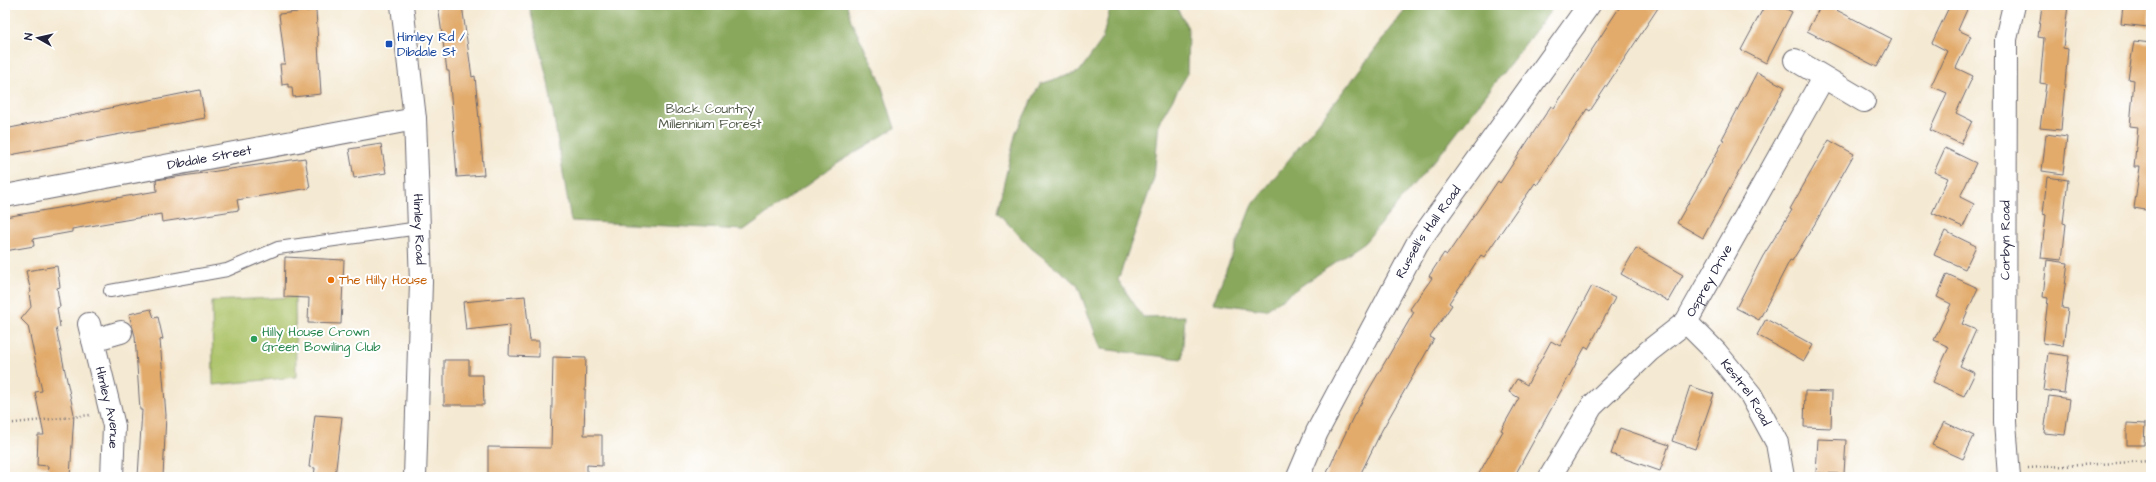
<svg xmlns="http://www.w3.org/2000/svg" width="2156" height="482" font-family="'Architects Daughter',sans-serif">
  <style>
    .green { fill: #acc267; stroke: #677251 }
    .forest { fill: #89a85c; stroke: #56654c }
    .building { fill: #e2ab6c }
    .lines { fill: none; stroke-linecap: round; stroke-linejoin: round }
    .service-casing { stroke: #6c6870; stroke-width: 14 }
    .minor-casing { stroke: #6c6870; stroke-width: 24 }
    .tertiary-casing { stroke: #6c6870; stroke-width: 24 }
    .secondary-casing { stroke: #6c6870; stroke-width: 24 }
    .path { stroke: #6c6870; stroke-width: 2.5; stroke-dasharray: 1 3; stroke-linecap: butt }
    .service { stroke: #fff; stroke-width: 12 }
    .minor { stroke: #fff; stroke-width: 22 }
    .tertiary { stroke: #fff; stroke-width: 22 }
    .secondary { stroke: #fff; stroke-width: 22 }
    .transit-dot { fill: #1a4fb4; stroke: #fff; stroke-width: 1.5 }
    .food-dot { fill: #e8710a; stroke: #fff; stroke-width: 1.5 }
    .leisure-dot { fill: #2e9e5b; stroke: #fff; stroke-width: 1.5 }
    .labels { text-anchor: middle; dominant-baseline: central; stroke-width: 4; stroke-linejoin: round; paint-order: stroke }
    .transit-label { font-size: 13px; fill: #164399; stroke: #fff; text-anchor: start }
    .park-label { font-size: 13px; fill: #525a4a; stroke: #fff }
    .street-label { font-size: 13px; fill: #22223b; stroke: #fff }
    .food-label { font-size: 13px; fill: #c56008; stroke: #fff; text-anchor: start }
    .leisure-label { font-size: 13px; fill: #27864d; stroke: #fff; text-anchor: start }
  </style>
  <rect width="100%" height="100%" fill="#fff"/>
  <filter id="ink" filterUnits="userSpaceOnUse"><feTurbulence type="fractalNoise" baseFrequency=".025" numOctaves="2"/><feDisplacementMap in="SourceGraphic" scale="8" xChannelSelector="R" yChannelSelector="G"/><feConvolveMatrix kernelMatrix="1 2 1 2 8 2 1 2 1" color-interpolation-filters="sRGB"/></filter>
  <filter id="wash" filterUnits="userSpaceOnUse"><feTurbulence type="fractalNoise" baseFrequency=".012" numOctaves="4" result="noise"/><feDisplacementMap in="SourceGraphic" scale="16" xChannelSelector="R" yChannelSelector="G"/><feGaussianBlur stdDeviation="0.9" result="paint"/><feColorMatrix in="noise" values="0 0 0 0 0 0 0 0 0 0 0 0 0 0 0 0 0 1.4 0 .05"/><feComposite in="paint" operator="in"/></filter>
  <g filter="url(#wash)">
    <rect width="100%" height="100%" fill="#f4e9d2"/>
    <path class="green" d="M295,297L296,377L213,385L212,301Z"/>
    <path class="forest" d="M529,5H847L851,21L878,75L895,128L836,164L744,230L571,221L548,82Z
      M1111,5H1175L1188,28L1187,75L1159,122L1154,178L1118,280L1143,317L1185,316L1182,359L1101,349L1077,284L1031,248L997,212L1016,132L1040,84L1079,72L1102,40Z
      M1409,5H1555L1446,147L1365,242L1266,310L1213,303L1251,207L1341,94Z"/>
    <g id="blocks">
      <path class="building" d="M438,5H462L472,77L475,76L484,175L457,177L449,71H447Z
        M1621,5H1660L1590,111L1587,109L1537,185L1535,183L1484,257L1481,255L1449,303L1452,305L1430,337L1434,339L1382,430L1359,477H1325L1353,417L1414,312L1410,309L1432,278L1429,276L1444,253L1447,255L1498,181L1500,183L1551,106L1554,108Z
        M1765,5H1779L1792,12L1766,63L1741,50Z
        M1821,5H1827L1892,39L1877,67L1807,31Z
        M1950,5H1969L1958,30L1971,36L1956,68L1973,76L1956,113L1972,121L1961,144L1930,130L1947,93L1931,86L1947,51L1932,43Z
        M2042,5H2068L2063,48L2068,49L2061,130L2040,128L2046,84L2040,83L2044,38L2038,37Z
        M2123,5H2150L2148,27L2121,24Z
        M316,10L321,94L293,97L292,87H288V84L282,85L280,64H285L279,14Z
        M2134,41L2151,43V211L2134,208L2140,167H2134L2138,127L2130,126L2134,80L2128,79Z
        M1757,72L1785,87L1703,238L1677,223L1724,140L1722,139Z
        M200,90L205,118L5,156V129Z
        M2046,134L2067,137L2063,174L2042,171Z
        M1829,140L1854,154L1816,222L1792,261L1790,260L1759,320L1736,308L1763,256L1792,210L1790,209Z
        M381,144L386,173L354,178L349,149Z
        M1945,148L1976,163L1960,197L1974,204L1963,227L1932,213L1948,178L1934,172Z
        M305,158L310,188L237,200L239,210L162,222L161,214L72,229V232L33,239L34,246L5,251V217L157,191L156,180Z
        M2047,177L2068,180L2063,223L2066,224L2062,260L2041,258L2046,215L2043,214Z
        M1945,231L1976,246L1965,269L1934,255Z
        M1636,248L1683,275L1668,301L1621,274Z
        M285,257L344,260L341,324L308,323L309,298L284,297Z
        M2047,260L2068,263L2062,308L2068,309L2063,346L2043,343L2048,298L2043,297Z
        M57,266L60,287L57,288L60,307L57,308L60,327L56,328L74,414L70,477H47L48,466L37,465L38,435H44L35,392L42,391L28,326L21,319L31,307L29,293L31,292L26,271Z
        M1947,274L1978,288L1962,324L1976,330L1960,366L1975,373L1964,396L1933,382L1949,347L1934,340L1951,304L1937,297Z
        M1592,286L1615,298L1588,349L1585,347L1514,477H1477L1503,431L1501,430L1519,398L1509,392L1517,379L1527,385L1551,341L1560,346Z
        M525,296L530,341H539V357L509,356L510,325L466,330L463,302Z
        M151,309L154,318L158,317L163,339L160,340L166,415L163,477H138L142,410H140L135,336L129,314Z
        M1766,319L1813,345L1804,361L1757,335Z
        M2048,353L2069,356L2064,393L2043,390Z
        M553,357L586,358L584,435H602V466L587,465V477H488V447L551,448Z
        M444,360H469V375H483L484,405H444Z
        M1690,386L1714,394L1695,449L1672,441Z
        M1805,391L1832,392L1831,428L1804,427Z
        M2049,396L2070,399L2065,435L2044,433Z
        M315,415L342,417L335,477H314L315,468L309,467Z
        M1944,422L1974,436L1963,459L1932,445Z
        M2127,423L2145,424L2144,445H2127Z
        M1620,428L1669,445L1660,471L1611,454Z
        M1818,439L1846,440L1844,474L1816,473Z"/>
    </g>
  </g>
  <g filter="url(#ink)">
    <use href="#blocks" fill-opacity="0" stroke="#6c6870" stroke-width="1"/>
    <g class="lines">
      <g class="service-casing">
        <path id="service" d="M110,291L227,270L278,248L419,228"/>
      </g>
      <g class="minor-casing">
        <g id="minor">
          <path d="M1795,60L1864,101"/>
          <path id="s1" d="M1686,322L1716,352L1751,395L1777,443L1783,477"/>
          <path id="s2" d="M89,324L114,426L112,477"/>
          <path d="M93,340L121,332"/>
          <path id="s3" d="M1298,477L1317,432L1417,244L1589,5"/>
          <path id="s4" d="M1550,477L1592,406L1649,351L1686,322L1823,78"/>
          <path id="s5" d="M2009,477L2005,422L2006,39L2014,5"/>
        </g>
      </g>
      <g class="tertiary-casing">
        <g id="tertiary">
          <path id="s6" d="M5,196L415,119"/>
        </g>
      </g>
      <g class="secondary-casing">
        <g id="secondary">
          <path id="s7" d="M402,5L415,119L421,282L415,477"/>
        </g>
      </g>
      <path class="path" d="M5,424L90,415
        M2028,468L2151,461"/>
      <use href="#service" class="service"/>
      <use href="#minor" class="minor"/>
      <use href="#tertiary" class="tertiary"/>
      <use href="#secondary" class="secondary"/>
    </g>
  </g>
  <rect class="transit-dot" x="385" y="40" width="8" height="8" rx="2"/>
  <circle class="food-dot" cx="331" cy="280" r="4"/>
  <circle class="leisure-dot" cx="254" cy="339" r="4"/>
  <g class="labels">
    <g class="transit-label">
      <text x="397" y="37">Himley Rd /<tspan x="397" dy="15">Dibdale St</tspan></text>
    </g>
    <g class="park-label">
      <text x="710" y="109">Black Country<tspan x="710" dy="15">Millennium Forest</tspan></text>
    </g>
    <g class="street-label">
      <text stroke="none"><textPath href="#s6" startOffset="208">Dibdale Street</textPath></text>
      <text stroke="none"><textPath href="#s7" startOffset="225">Himley Road</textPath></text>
      <text stroke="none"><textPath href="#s3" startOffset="278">Russell's Hall Road</textPath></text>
      <text stroke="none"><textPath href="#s5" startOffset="237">Corbyn Road</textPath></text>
      <text stroke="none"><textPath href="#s4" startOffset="256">Osprey Drive</textPath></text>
      <text stroke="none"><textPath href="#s1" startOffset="93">Kestrel Road</textPath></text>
      <text stroke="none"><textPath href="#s2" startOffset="86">Himley Avenue</textPath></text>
    </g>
    <g class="food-label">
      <text x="339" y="280">The Hilly House</text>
    </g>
    <g class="leisure-label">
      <text x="262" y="332">Hilly House Crown<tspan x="262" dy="15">Green Bowiling Club</tspan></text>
    </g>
  </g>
  <rect width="2156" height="482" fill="none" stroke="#fff" stroke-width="20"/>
  <g transform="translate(38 38) rotate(278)" stroke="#ffffff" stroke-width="3" paint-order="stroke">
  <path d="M0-3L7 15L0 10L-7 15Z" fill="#22223b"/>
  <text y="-6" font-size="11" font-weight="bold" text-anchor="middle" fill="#22223b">N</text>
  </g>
</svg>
